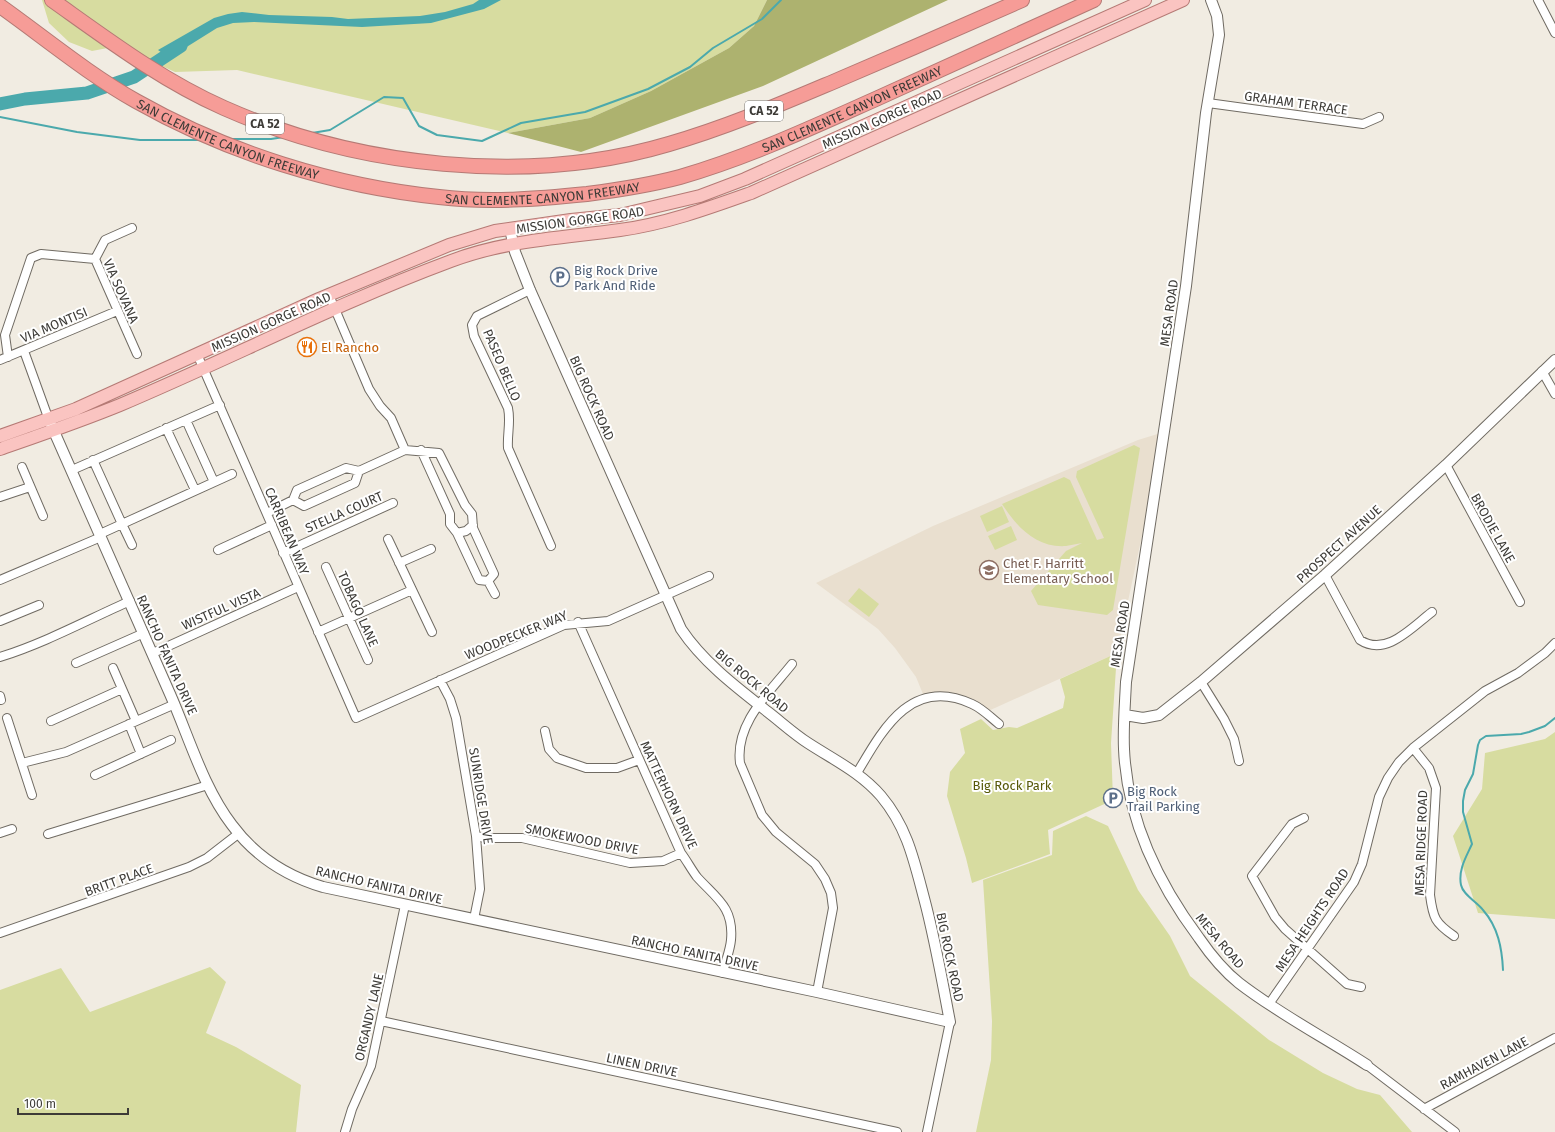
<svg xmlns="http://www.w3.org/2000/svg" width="1555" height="1132" font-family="'Fira Sans',sans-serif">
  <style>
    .built { fill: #e9dfcf }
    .green { fill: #d7dca0 }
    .forest { fill: #adb26f }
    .water { fill: #4ba9ac }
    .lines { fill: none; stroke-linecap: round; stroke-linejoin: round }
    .stream { stroke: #4ba9ac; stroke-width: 2 }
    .river { stroke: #4ba9ac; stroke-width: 13 }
    .minor-casing { stroke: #706b63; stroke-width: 10 }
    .tertiary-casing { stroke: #706b63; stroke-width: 12 }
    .primary-casing { stroke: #b57a75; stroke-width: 14 }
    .motorway-casing { stroke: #b57a75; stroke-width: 16 }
    .minor { stroke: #fff; stroke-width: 8 }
    .tertiary { stroke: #fff; stroke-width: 10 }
    .primary { stroke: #fac4c1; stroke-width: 12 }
    .motorway { stroke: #f69c97; stroke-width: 14 }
    .labels { text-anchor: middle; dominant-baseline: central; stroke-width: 4; stroke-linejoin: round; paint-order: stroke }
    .shield { fill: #fff; stroke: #777673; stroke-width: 1 }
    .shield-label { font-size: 12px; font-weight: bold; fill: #3d3b37 }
    .street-label { font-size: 13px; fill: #3d3b37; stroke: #fff }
    .service-label { font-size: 13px; fill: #4e5e75; stroke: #fff; text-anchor: start }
    .food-label { font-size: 13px; fill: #c56008; stroke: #fff; text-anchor: start }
    .education-label { font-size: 13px; fill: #785e54; stroke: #fff; text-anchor: start }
    .park-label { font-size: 13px; fill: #565807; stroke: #fff }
  </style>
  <rect width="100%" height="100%" fill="#f1ece2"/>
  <path class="built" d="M1164,432L1117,653L986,712L959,700L925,699L916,677L895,648L878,629L816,583L933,526L1138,440Z"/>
  <path class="green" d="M42,0H767L754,26L729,48L651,91L590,118L508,133L237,70L175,72L118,46L92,51L69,42L49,23Z
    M1134,445L1140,448L1113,610L1107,615L1038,605L1031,591L1066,551L1082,543C1077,544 1071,545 1066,546C1036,548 1017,527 1002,504L1064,477L1070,480L1097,540L1104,538L1076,477L1077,471Z
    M1002,506L1009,522L987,532L980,516Z
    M1011,526L1017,540L995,550L988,536Z
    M859,588L879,604L869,617L848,601Z
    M1117,653L1111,743L1113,800L1048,830L1050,854L972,883L966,858L947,796L950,772L965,753L960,729L981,719L993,730L1009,727L1017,728L1063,708L1065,697L1060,679Z
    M1555,732V919L1478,913L1453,836L1482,789L1485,753L1545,739Z
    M1086,816L1108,826L1138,890L1170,936L1190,976L1269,1040L1323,1073L1357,1089L1380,1095L1412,1132H976L991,1060L992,1021L983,880L1052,855L1053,831Z
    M210,967L226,982L206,1033L236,1047L301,1085L296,1132H0V990L61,968L90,1012Z"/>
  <path class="forest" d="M767,0H948L763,86L581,152L508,133L590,118L651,91L729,48L754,26Z"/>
  <path class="water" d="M479,0H501L484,9L431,23L362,27L254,22L233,23L217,28L169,58L158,50L214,18L228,14L242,12L269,15L332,17L348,19L420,16L445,12L473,4Z"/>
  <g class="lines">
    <path class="stream" d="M0,117L77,132L140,140H200
      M312,133L330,130L384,97L403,98L419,126L437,135L482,141L521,123L585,112L648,89L690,67L713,48L762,19L781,0
      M232,139H271L284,137
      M1503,970C1502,948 1498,927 1483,910C1477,902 1463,895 1461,885C1458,870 1466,857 1472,844L1463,812V801L1465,790L1473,774L1478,745L1480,740L1486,736L1521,734L1529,732L1545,726L1555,718"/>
    <path class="river" d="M0,104L25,99L87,93L134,77L181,46"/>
    <g class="minor-casing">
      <path id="minor" d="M1538,0L1555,33
        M1208,103L1363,124L1379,117
        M95,259L105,240L132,228
        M530,290L477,316L472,325L474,336L508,408C511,422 507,434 508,448L551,546
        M329,295L369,389L380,406L391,418L405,450
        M24,351L49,420
        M197,354L356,718L564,625L608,621L709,576
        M8,357L5,335L31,258L41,254L95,259L137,354
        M0,360L117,311
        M1542,371L1555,394
        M186,420L214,482
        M166,428L195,490
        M421,450L450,514V524L457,533L479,580L488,581
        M93,460L122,524L100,534
        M1446,465L1520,602
        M22,467L43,516
        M72,470L220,405
        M0,497L30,487
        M293,500L304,506L355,483L359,471
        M267,513L293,500L297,490L346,468L359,471L405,450L439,453L465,505L472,514L473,528L494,574L488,581
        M457,533L466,531L473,525
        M388,539L432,632
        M132,545L122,524L232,474
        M218,550L272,525
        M283,553L393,503
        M399,563L431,549
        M326,567L368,660
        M1325,575L1360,640C1386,657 1411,628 1432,612
        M0,580L101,537
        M488,581L495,594
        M0,621L39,605
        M578,622L681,853C687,861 691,869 697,877C716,898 734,907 731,940C730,951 725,962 723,973
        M318,632L412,590
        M153,653L298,587
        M0,657C45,643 87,620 130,601
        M76,663L144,633
        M792,664C769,693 735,723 740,763L762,815L776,832L815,864L825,879L831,893L833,908L817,992
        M113,668L136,721
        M440,680L450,699L456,718L476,836L480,889L474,919
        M1201,682L1224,719L1234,739L1239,761
        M0,696L1,700
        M7,718L32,795
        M51,721L122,689
        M129,724L141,754
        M545,731L549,749L557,758L586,768H617L639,760
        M1413,748L1429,768L1436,788L1430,895C1433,918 1435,923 1454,936
        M22,763L66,752L175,704
        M857,773C883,729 911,676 972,704C983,709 990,717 999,724
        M95,775L171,740
        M1304,818L1292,824L1252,876L1275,917L1285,929L1347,984L1361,987
        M0,833L12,829
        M48,834L208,785
        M476,836L488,838H522L630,863L663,861L681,853
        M0,933L189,867L207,858L238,834
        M1269,1004L1354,882L1362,864L1379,797L1388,778L1399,762L1413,748L1485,691L1518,673L1545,653L1555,643
        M381,1021L897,1132
        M1367,1065L1455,1132
        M1424,1109L1555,1038
        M345,1132L352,1109L371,1066L405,905
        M927,1132L950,1022"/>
    </g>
    <g class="tertiary-casing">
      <path id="tertiary" d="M1211,0L1217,16L1219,35L1206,113L1186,286L1126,682C1125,704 1123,727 1124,749C1127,818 1158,883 1199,938C1210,954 1224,971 1239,983C1279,1014 1324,1037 1367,1065
        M49,420C89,511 130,602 170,694C189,737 203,787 232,825C255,856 286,876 323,887L817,992L950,1022C942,980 935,939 924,898C914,860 907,827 881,796C860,772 834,760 808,743C794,734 781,722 768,712C736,687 703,662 681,629L530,290L515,252L510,229
        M1125,715L1143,718L1159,715L1201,682L1325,575L1446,465L1555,360"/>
    </g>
    <g class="primary-casing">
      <path id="primary" d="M0,436L76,409L319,299L449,245L495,231L571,220L620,215L700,196L745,179L1145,0
        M0,449C40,435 81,421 120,405C231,358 338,303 451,261C506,240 563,238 620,230C665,224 709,208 751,193L1183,0"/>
    </g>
    <g class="motorway-casing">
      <g id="motorway">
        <path d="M52,0C107,39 161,80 224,108C357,167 528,186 669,144C728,127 783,103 840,79C901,53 961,27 1022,0"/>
        <path id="s1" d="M0,6C45,38 88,74 136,101C228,153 334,186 439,197C488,203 538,199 587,194C618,190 650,185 680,177C749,157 813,127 878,98C950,65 1022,33 1094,0"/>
      </g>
    </g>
    <use href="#minor" class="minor"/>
    <use href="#tertiary" class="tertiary"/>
    <use href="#primary" class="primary"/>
    <use href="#motorway" class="motorway"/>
  </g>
  <defs>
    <g id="parking-ring" transform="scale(1)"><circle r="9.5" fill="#fff" stroke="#5c6f8a" stroke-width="1.5"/><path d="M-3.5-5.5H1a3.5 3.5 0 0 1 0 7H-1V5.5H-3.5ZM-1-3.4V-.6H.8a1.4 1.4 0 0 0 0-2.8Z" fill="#5c6f8a"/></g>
    <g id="restaurant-ring" transform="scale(1)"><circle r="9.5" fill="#fff" stroke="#e8710a" stroke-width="1.5"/><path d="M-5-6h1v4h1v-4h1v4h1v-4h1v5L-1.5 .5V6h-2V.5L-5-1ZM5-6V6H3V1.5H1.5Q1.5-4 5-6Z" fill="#e8710a"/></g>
    <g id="school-ring" transform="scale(1)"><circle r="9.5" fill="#fff" stroke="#8d6e63" stroke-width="1.5"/><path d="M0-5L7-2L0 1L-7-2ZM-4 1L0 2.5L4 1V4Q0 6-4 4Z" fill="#8d6e63"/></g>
  </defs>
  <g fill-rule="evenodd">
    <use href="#parking-ring" x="560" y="277"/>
    <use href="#restaurant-ring" x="307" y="347"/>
    <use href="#school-ring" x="989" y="570"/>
    <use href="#parking-ring" x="1113" y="798"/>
  </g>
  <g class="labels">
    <g class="shield">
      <rect x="745" y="101" width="38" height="20" rx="3"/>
      <rect x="246" y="114" width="38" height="20" rx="3"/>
    </g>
    <g class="shield-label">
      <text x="764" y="111">CA 52</text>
      <text x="265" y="124">CA 52</text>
    </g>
    <g class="street-label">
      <text transform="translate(1296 103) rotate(8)">GRAHAM TERRACE</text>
      <text stroke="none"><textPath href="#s1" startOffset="914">SAN CLEMENTE CANYON FREEWAY</textPath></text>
      <text transform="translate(882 119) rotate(-24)">MISSION GORGE ROAD</text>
      <text stroke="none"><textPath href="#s1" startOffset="266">SAN CLEMENTE CANYON FREEWAY</textPath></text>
      <text stroke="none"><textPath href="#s1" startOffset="590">SAN CLEMENTE CANYON FREEWAY</textPath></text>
      <text transform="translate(580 220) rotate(-8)">MISSION GORGE ROAD</text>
      <text transform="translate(121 291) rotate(66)">VIA SOVANA</text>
      <text transform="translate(1169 313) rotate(-82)">MESA ROAD</text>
      <text transform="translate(271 322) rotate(-24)">MISSION GORGE ROAD</text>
      <text transform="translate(54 325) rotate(-23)">VIA MONTISI</text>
      <text transform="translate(502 365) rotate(67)">PASEO BELLO</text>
      <text transform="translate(592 398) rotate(66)">BIG ROCK ROAD</text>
      <text transform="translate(344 512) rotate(-24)">STELLA COURT</text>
      <text transform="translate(1493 528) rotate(61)">BRODIE LANE</text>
      <text transform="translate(287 531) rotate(67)">CARRIBEAN WAY</text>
      <text transform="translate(1339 544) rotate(-42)">PROSPECT AVENUE</text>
      <text transform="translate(221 609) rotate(-24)">WISTFUL VISTA</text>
      <text transform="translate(358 609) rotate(66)">TOBAGO LANE</text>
      <text transform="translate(1120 634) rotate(-81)">MESA ROAD</text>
      <text transform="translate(516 635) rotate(-22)">WOODPECKER WAY</text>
      <text transform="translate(167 655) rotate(66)">RANCHO FANITA DRIVE</text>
      <text transform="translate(752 681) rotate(40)">BIG ROCK ROAD</text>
      <text transform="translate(669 795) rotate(65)">MATTERHORN DRIVE</text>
      <text transform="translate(481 796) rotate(81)">SUNRIDGE DRIVE</text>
      <text transform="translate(582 839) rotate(11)">SMOKEWOOD DRIVE</text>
      <text transform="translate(1421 843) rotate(-88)">MESA RIDGE ROAD</text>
      <text transform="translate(119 880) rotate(-20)">BRITT PLACE</text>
      <text transform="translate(379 885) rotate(13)">RANCHO FANITA DRIVE</text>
      <text transform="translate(1312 920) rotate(-56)">MESA HEIGHTS ROAD</text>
      <text transform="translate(1220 941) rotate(50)">MESA ROAD</text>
      <text transform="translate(695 953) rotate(12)">RANCHO FANITA DRIVE</text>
      <text transform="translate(950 957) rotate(78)">BIG ROCK ROAD</text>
      <text transform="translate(369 1017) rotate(-77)">ORGANDY LANE</text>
      <text transform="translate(1484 1063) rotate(-28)">RAMHAVEN LANE</text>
      <text transform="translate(642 1065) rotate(12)">LINEN DRIVE</text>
    </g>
    <g class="service-label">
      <text x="574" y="270">Big Rock Drive<tspan x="574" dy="15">Park And Ride</tspan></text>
      <text x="1127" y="791">Big Rock<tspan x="1127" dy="15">Trail Parking</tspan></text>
    </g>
    <g class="food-label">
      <text x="321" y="347">El Rancho</text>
    </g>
    <g class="education-label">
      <text x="1003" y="563">Chet F. Harritt<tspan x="1003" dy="15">Elementary School</tspan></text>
    </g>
    <g class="park-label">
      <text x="1012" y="785">Big Rock Park</text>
    </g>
  </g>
  <path d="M18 1108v6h110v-6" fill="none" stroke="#3d3b37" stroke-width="2"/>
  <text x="24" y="1108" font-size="12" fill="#3d3b37" stroke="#ffffff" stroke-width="3" paint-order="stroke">100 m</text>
</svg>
